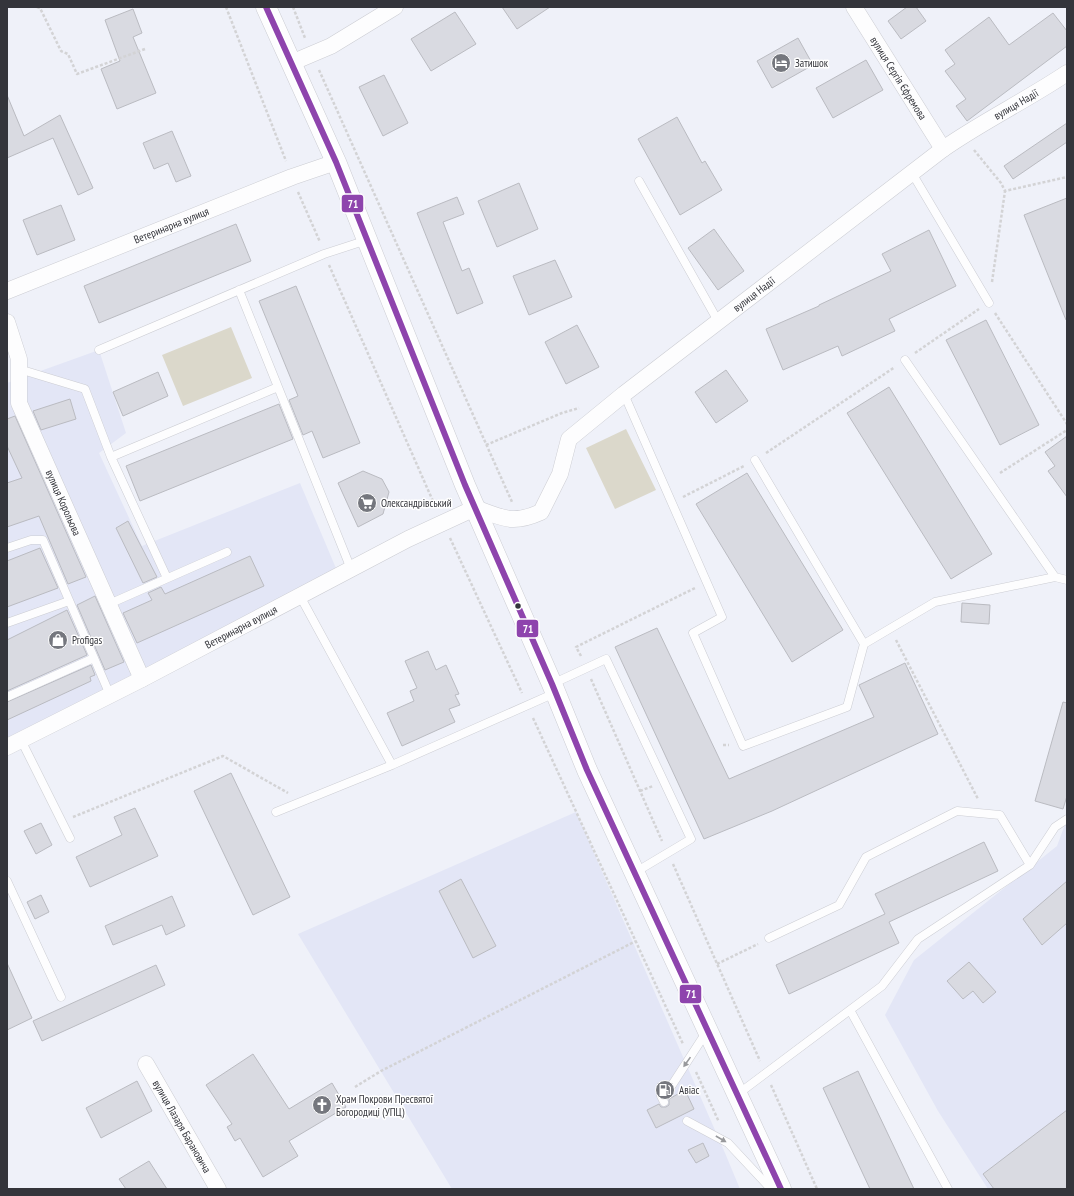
<svg xmlns="http://www.w3.org/2000/svg" width="1074" height="1196" font-family="'PT Sans Narrow',sans-serif">
  <style>
    .built { fill: #e3e6f6 }
    .green { fill: #dbd8cb }
    .building { fill: #d9dae1; stroke: #babbc1 }
    .lines { fill: none; stroke-linecap: round; stroke-linejoin: round }
    .service-casing { stroke: #cccdd3; stroke-width: 9 }
    .minor-casing { stroke: #cccdd3; stroke-width: 17 }
    .tertiary-casing { stroke: #cccdd3; stroke-width: 21 }
    .path { stroke: #d3d3d5; stroke-width: 2.5; stroke-dasharray: 3 2; stroke-linecap: butt }
    .service { stroke: #fdfdfe; stroke-width: 8 }
    .minor { stroke: #fdfdfe; stroke-width: 16 }
    .tertiary { stroke: #fdfdfe; stroke-width: 20 }
    .bus-1-casing { stroke: #fff; stroke-width: 9 }
    .bus-1 { stroke: #8e44ad; stroke-width: 6 }
    .oneway { fill: #98999c }
    .bus-dot { fill: #34353b; stroke: #fff; stroke-width: 1.5 }
    .labels { text-anchor: middle; dominant-baseline: central; stroke-width: 3; stroke-linejoin: round; paint-order: stroke }
    .poi-label { font-size: 11px; fill: #34353b; stroke: #fff; text-anchor: start }
    .street-label { font-size: 11px; fill: #34353b; stroke: #fff }
    .line-badge { stroke: #fff; stroke-width: 1.5 }
    .badge-label { font-size: 11px; text-anchor: middle; font-weight: bold; fill: #fff }
  </style>
  <rect width="100%" height="100%" fill="#eff1f9"/>
  <path class="built" d="M99,350L126,433L99,453L142,546L300,483L338,573L7,741V383Z
    M576,812L725,1153L740,1189H452L298,934Z
    M1067,819V1189H988L938,1111L885,1015L914,960L1057,846Z"/>
  <path class="green" d="M231,327L252,378L183,406L162,355Z
    M626,429L656,490L615,509L586,448Z"/>
  <path class="building" d="M502,7H550L517,29Z
    M907,7H916L926,21L901,39L888,21Z
    M133,9L142,33L133,37L156,93L117,109L101,69L120,61L105,20Z
    M455,12L476,44L431,71L411,39Z
    M1053,13L1067,31V46L967,121L956,106L966,99L945,71L955,64L945,50L989,17L1009,45Z
    M798,38L813,65L772,88L757,61Z
    M866,60L883,90L833,118L816,88Z
    M384,75L408,123L383,136L359,87Z
    M7,95L24,136L60,115L93,188L78,195L53,138L7,158Z
    M677,117L702,163L705,161L722,190L680,215L638,139Z
    M1067,123V142L1013,179L1004,166Z
    M172,131L191,176L176,182L168,163L154,169L143,143Z
    M519,183L538,229L497,247L478,201Z
    M457,197L464,214L443,222L462,271L469,268L483,303L457,314L417,213Z
    M1067,198V320H1066L1024,215Z
    M61,205L75,240L37,255L23,220Z
    M236,224L251,261L99,323L84,286Z
    M714,229L744,271L718,290L688,248Z
    M929,230L956,286L889,319L895,331L842,356L838,346L783,370L766,329L819,306V305L891,271L882,254Z
    M555,260L572,297L529,315L513,276Z
    M296,286L360,443L323,458L312,431L303,435L289,400L298,396L259,301Z
    M986,320L1039,425L1000,445L946,340Z
    M577,325L599,367L566,384L545,342Z
    M726,370L748,401L716,423L695,392Z
    M158,372L168,396L123,416L113,392Z
    M889,387L992,554L951,579L847,413Z
    M70,399L76,419L41,430L33,411Z
    M279,404L293,439L140,501L126,466Z
    M15,416L86,577L68,584L39,516L7,527V483L22,478L7,446V419Z
    M1067,436V497L1048,471L1055,466L1045,452Z
    M363,471L382,479L389,492L383,514L358,527L338,483Z
    M747,473L843,630L792,662L696,504Z
    M128,521L157,577L143,583L116,528Z
    M40,548L58,588L7,607V561Z
    M250,556L264,586L137,643L123,613L152,600L148,593L161,587L165,594Z
    M95,596L124,662L105,670L77,605Z
    M962,603L990,605L989,624L961,622Z
    M67,610L87,655L7,691V640Z
    M657,628L729,779L874,717L859,685L905,663L938,734L772,811L704,839L615,647Z
    M428,651L436,670L446,665L459,694L455,695L460,705L449,709L455,722L402,746L387,713L414,701L410,691L417,688L405,661Z
    M91,665L95,675L90,677L91,681L7,720V702Z
    M1063,702L1067,703V796L1063,809L1035,801Z
    M231,773L290,897L253,915L194,791Z
    M135,808L158,856L90,887L76,857L122,835L114,817Z
    M41,823L52,845L36,854L24,831Z
    M984,842L998,871L889,922L899,943L789,994L776,965L885,914L875,894Z
    M461,879L496,946L473,958L439,891Z
    M1067,881V923L1042,945L1023,919Z
    M41,895L49,912L35,919L27,902Z
    M172,896L185,926L166,935L162,925L113,945L105,926Z
    M969,962L996,992L983,1003L973,991L963,999L947,981Z
    M7,963L32,1018L7,1030Z
    M156,965L165,985L42,1041L33,1021Z
    M253,1054L289,1109L332,1083L346,1107L289,1141L298,1156L263,1177L240,1138L235,1141L227,1127L232,1124L206,1085Z
    M858,1071L914,1189H870L823,1088Z
    M137,1081L152,1111L101,1138L86,1108Z
    M685,1090L694,1109L656,1128L647,1110L659,1104L661,1107H666L669,1105V1099Z
    M1067,1110V1189H994L983,1174Z
    M703,1143L709,1156L696,1163L688,1150Z
    M149,1161L167,1189H126L119,1179Z"/>
  <g class="lines">
    <g class="service-casing">
      <path id="service" d="M912,173L989,303
        M639,181L718,321
        M99,350L324,254L367,240
        M905,360L1055,577L1067,580
        M19,369L85,389L111,457
        M278,387L351,569
        M624,394L722,617L693,633L743,746L847,707L864,644
        M755,460L864,644L935,602L1055,577
        M7,548L31,540H43L110,695
        M167,578L111,457L278,387L239,290
        M300,596L392,765
        M109,604L227,552
        M7,623L69,601
        M552,684L606,659L691,839L634,873
        M7,697L94,658
        M21,740L70,838
        M276,812L392,765L555,693
        M7,881L61,997
        M769,938L839,905L866,857L957,811L1000,815L1030,865
        M850,1010L948,1189
        M738,1094L882,986L918,939L1030,865L1055,827L1067,819
        M664,1102L661,1096L672,1085L707,1031
        M687,1121L728,1143L771,1189"/>
    </g>
    <g class="minor-casing">
      <g id="minor">
        <path id="s1" d="M854,7L943,149"/>
        <path d="M291,61L298,60L331,46L395,7"/>
        <path id="s2" d="M7,291L292,177L336,162"/>
        <path id="s3" d="M7,322L19,359V403L142,679"/>
        <path id="s4" d="M7,747L142,679L408,539L475,508C504,518 512,525 541,512L560,474L569,439L624,394L943,149C983,121 1027,100 1067,73"/>
        <path id="s5" d="M146,1064L218,1189"/>
      </g>
    </g>
    <g class="tertiary-casing">
      <path id="tertiary" d="M266,7L336,162L465,485L552,684L587,770L781,1189"/>
    </g>
    <path class="path" d="M37,7L40,8L61,51L68,54L77,74L145,49
      M226,7L286,161
      M293,7L305,38
      M319,70L512,502
      M974,150L1001,183L1005,191L1067,177
      M298,192L320,242
      M329,265L436,508
      M992,282L1005,191
      M995,313L1067,424
      M915,353L979,309
      M486,445L562,413L579,408
      M766,453L895,367
      M1000,473L1067,430
      M683,497L744,466
      M450,538L522,693
      M896,640L978,799
      M581,656L576,647L695,588
      M591,679L662,841
      M533,718L683,1044
      M723,745H729
      M640,791L653,786
      M73,817L223,756L288,793
      M673,864L760,1061
      M717,964L758,944
      M696,1072L719,1122
      M771,1085L817,1189
      M355,1087L381,1071L636,941"/>
    <use href="#service" class="service"/>
    <use href="#minor" class="minor"/>
    <use href="#tertiary" class="tertiary"/>
    <g class="bus-1-casing">
      <path id="bus-1" d="M266,7L336,162L465,485L552,684L587,770L781,1189"/>
    </g>
    <use href="#bus-1" class="bus-1"/>
  </g>
  <defs><path id="oneway-solid" d="M-6-.8H1V-3.2L6.5 0L1 3.2V.8H-6Z"/></defs>
  <g class="oneway">
    <use href="#oneway-solid" transform="translate(687 1062) rotate(125)"/>
    <use href="#oneway-solid" transform="translate(721 1139) rotate(30)"/>
  </g>
  <defs>
    <g id="hotel-disc" transform="scale(1)"><circle r="9.5" fill="#75777e" stroke="#fff"/><path d="M-6-4.5h1.5V1H6V5H4.5V3h-9V5H-6ZM-4 0a1.8 1.8 0 1 1 3.6 0ZM.5 0V-2.5h3Q6-2.5 6 0Z" fill="#fff"/></g>
    <g id="supermarket-disc" transform="scale(1)"><circle r="9.5" fill="#75777e" stroke="#fff"/><path d="M-6-5.5h2.5l.6 2H6L4.5 2H-2.5L-4.4-4H-6ZM-1.5 3.2a1.3 1.3 0 1 0 .1 0ZM3 3.2a1.3 1.3 0 1 0 .1 0Z" fill="#fff"/></g>
    <g id="shop-disc" transform="scale(1)"><circle r="9.5" fill="#75777e" stroke="#fff"/><path d="M-5-2.5h2.3a2.7 3.5 0 0 1 5.4 0H5L5.5 6h-11ZM-1.5-2.5h3a1.5 2.3 0 0 0-3 0Z" fill="#fff"/></g>
    <g id="fuel-disc" transform="scale(1)"><circle r="9.5" fill="#75777e" stroke="#fff"/><path d="M-5.5-6h7V0h2V4h1.3V-2.5L3-4.5l.8-.8L6-3V5H2.5V1h-1V6h-7ZM-4.2-4.7v3.2H.2V-4.7Z" fill="#fff"/></g>
    <g id="church-disc" transform="scale(1)"><circle r="9.5" fill="#75777e" stroke="#fff"/><path d="M-1.2-6h2.4v3.5h3.3v2.4h-3.3V6h-2.4V-.1h-3.3v-2.4h3.3Z" fill="#fff"/></g>
  </defs>
  <g fill-rule="evenodd">
    <use href="#hotel-disc" x="781" y="63"/>
    <use href="#supermarket-disc" x="367" y="503"/>
    <use href="#shop-disc" x="58" y="640"/>
    <use href="#fuel-disc" x="665" y="1090"/>
    <use href="#church-disc" x="322" y="1105"/>
  </g>
  <circle class="bus-dot" cx="518" cy="606" r="3.5"/>
  <g class="labels">
    <g class="poi-label">
      <text x="795" y="63">Затишок</text>
      <text x="381" y="503">Олександрівський</text>
      <text x="72" y="640">Profigas</text>
      <text x="679" y="1090">Авіас</text>
      <text x="336" y="1099">Храм Покрови Пресвятої<tspan x="336" dy="13">Богородиці (УПЦ)</tspan></text>
    </g>
    <g class="street-label">
      <text stroke="none"><textPath href="#s1" startOffset="84">вулиця Сергія Єфремова</textPath></text>
      <text stroke="none"><textPath href="#s4" startOffset="1232">вулиця Надії</textPath></text>
      <text stroke="none"><textPath href="#s2" startOffset="177">Ветеринарна вулиця</textPath></text>
      <text stroke="none"><textPath href="#s4" startOffset="908">вулиця Надії</textPath></text>
      <text stroke="none"><textPath href="#s3" startOffset="192">вулиця Корольова</textPath></text>
      <text stroke="none"><textPath href="#s4" startOffset="263">Ветеринарна вулиця</textPath></text>
      <text stroke="none"><textPath href="#s5" startOffset="72">вулиця Лазаря Барановича</textPath></text>
    </g>
  </g>
  <g class="line-badge">
    <rect x="341" y="194" width="23" height="19" rx="4" fill="#8e44ad"/>
    <rect x="516" y="619" width="23" height="19" rx="4" fill="#8e44ad"/>
    <rect x="679" y="984" width="23" height="20" rx="4" fill="#8e44ad"/>
  </g>
  <g class="badge-label">
    <text x="353" y="208">71</text>
    <text x="528" y="633">71</text>
    <text x="691" y="998">71</text>
  </g>
  <rect width="1074" height="1196" fill="none" stroke="#34353b" stroke-width="16"/>
</svg>
